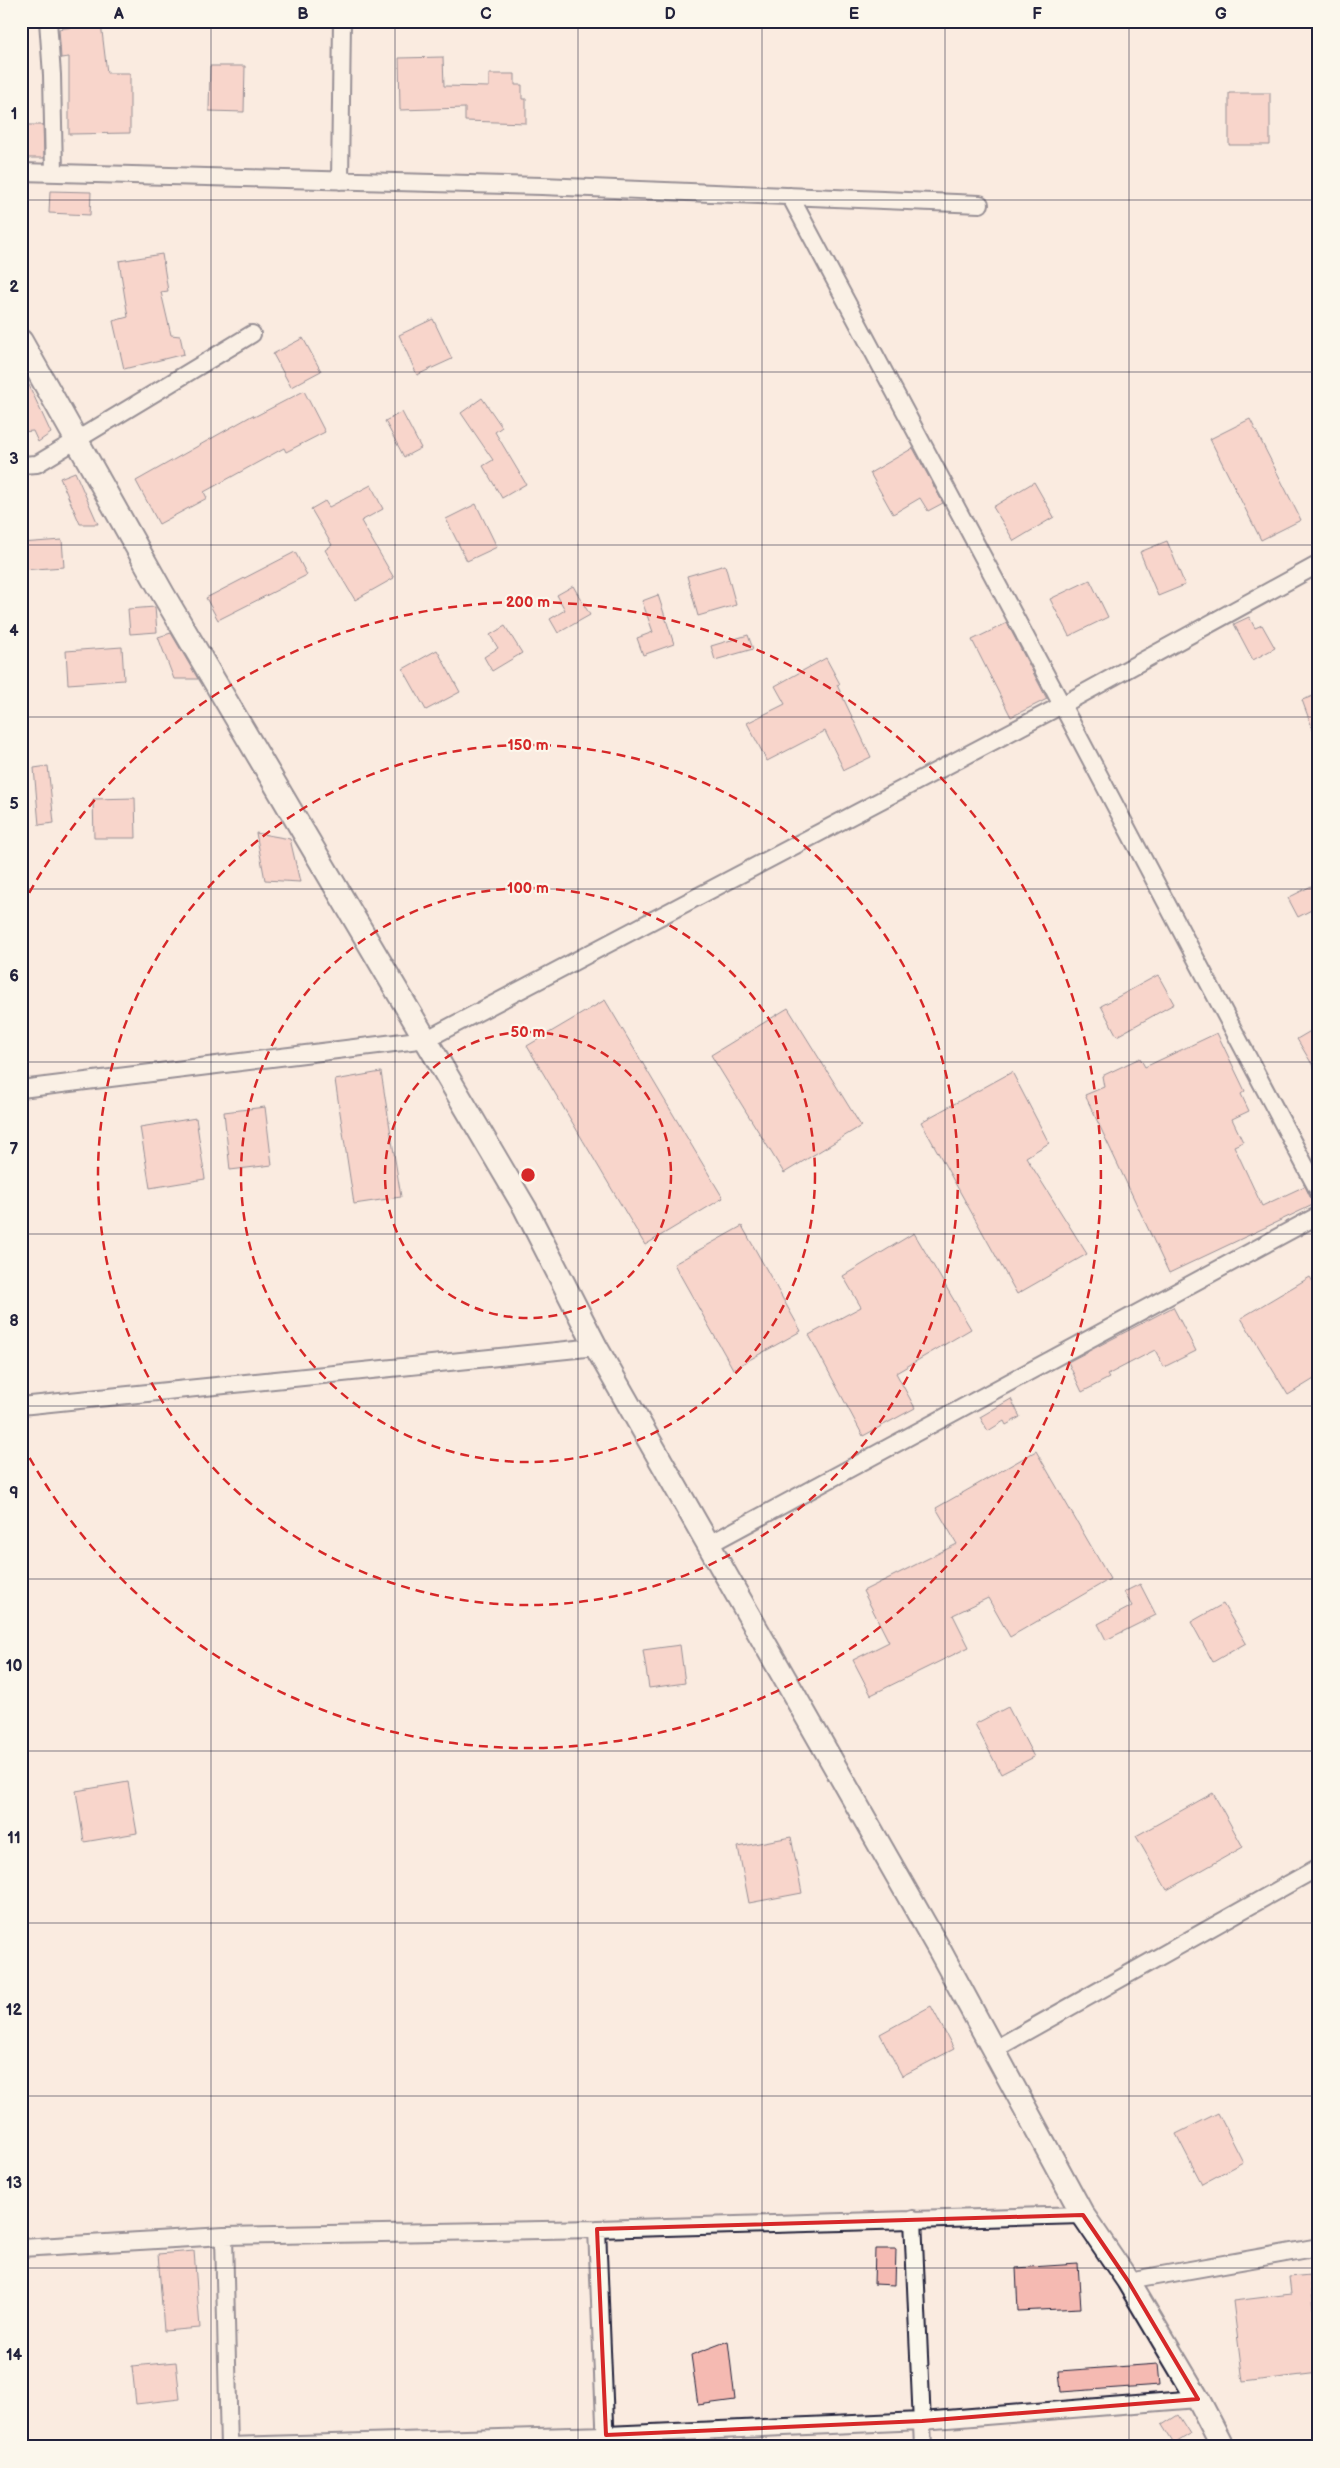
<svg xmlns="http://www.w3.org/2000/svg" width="1340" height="2468" font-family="'Balsamiq Sans',sans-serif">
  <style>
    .building { fill: #f5bab2; stroke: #22223b }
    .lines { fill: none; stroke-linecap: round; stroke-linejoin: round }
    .street-casing { stroke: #22223b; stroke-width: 20 }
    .secondary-casing { stroke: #22223b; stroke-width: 26 }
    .street { stroke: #fbf7ec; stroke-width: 16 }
    .secondary { stroke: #fbf7ec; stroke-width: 22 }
    .marked { fill: none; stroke: #d62828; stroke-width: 4; stroke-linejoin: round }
    .grid { fill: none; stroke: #22223b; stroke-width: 1; stroke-opacity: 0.55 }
    .ring { fill: none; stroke: #d62828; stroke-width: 2.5; stroke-dasharray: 9 6 }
    .centre { fill: #d62828; stroke: #fbf7ec; stroke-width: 2.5 }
    .ring-label { font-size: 15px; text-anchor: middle; font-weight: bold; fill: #d62828; stroke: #fbf7ec; stroke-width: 4.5; stroke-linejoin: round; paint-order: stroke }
    .neatline { fill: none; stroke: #22223b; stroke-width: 2 }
    .grid-label { font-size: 16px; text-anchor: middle; font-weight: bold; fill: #22223b }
  </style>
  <rect width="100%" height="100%" fill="#faebe0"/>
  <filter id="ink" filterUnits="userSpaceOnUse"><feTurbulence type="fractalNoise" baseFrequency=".02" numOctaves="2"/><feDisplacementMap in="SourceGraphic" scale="10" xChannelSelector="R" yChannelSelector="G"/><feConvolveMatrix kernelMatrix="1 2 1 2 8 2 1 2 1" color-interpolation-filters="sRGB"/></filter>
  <g filter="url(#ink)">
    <path class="building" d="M101,23L107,73H130V133L69,134V57L61,58L59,29Z
      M443,57L444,86L489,87V74H515V85H522V99H526V123L465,121V108L400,110L399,58Z
      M210,66H245L244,112L209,111Z
      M1229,93H1270V145H1229Z
      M21,125H43L44,158H21Z
      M50,191L91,192L90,215L49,213Z
      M162,254L168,291L161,292L171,335L180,336L184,354L124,369L113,321L128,317L119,261Z
      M433,319L452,359L417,375L399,335Z
      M303,338L321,371L291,387L273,354Z
      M21,368L51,433L38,442L33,431L21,432Z
      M304,391L325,432L286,452L284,448L204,492L207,498L159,524L136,481L253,415L254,417Z
      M482,398L502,427L495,432L526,484L502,498L483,466L493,460L461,413Z
      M402,412L421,448L404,457L385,421Z
      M1250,419L1301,520L1261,540L1210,439Z
      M913,448L943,503L928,511L920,498L893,514L870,473Z
      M75,472L98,524H80L60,478Z
      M1034,482L1054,517L1014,541L993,507Z
      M371,485L383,509L361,521L394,578L355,600L325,550L332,545L311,509L325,501L329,507Z
      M476,504L497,547L467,561L446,519Z
      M62,540L64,567L21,570V543Z
      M1167,541L1185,585L1158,596L1140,552Z
      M295,552L307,575L218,620L206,598Z
      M725,565L736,605L698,616L687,576Z
      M1090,580L1108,617L1069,636L1050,599Z
      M573,586L590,615L558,633L550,619L565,610L557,595Z
      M658,595L674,644L643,655L637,638L653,632L642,601Z
      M155,607L157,632L130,634L128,609Z
      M1249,617L1255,628L1262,625L1275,648L1253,660L1234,624Z
      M1007,623L1047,699L1011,717L972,640Z
      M505,626L522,653L492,671L484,657L498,648L490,635Z
      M171,633L198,679H174L158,637Z
      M748,635L753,649L715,660L711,646Z
      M122,647L124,680L68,684L66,651Z
      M437,650L460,692L426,710L403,669Z
      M826,658L840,684L837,685L871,757L844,770L825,731L767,761L747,723L785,704L775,686Z
      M1319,694V740L1317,741L1302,700Z
      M48,766L54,823L39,825L34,768Z
      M135,798L136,838H94L93,799Z
      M256,833L290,839L300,882L265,880Z
      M1319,882V906L1298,917L1288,898Z
      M1158,975L1174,1004L1117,1036L1101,1006Z
      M605,1000L723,1198L645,1245L527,1046Z
      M788,1008L861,1126L784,1173L711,1055Z
      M1319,1026V1076L1297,1039Z
      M1217,1033L1245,1091L1241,1094L1249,1111L1232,1119L1243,1142L1234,1146L1262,1206L1305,1186L1310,1197L1317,1203L1169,1273L1085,1095L1104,1087L1102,1076L1140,1058L1145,1067Z
      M381,1072L401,1197L354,1204L335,1080Z
      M1012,1072L1049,1143L1026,1157L1087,1254L1017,1294L921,1122Z
      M265,1107L272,1165L230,1170L224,1112Z
      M196,1118L205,1179L150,1188L140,1127Z
      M742,1226L801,1331L733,1369L674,1264Z
      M914,1233L971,1329L896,1373L915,1408L863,1436L809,1335L861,1307L843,1276Z
      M1310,1277L1319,1291V1376L1288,1395L1241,1318Z
      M1173,1307L1196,1351L1164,1367L1155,1350L1107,1375L1109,1378L1082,1392L1068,1362Z
      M1011,1399L1020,1417L1006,1425L1004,1421L988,1431L980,1417Z
      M1036,1451L1110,1579L1010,1637L988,1598L953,1615L969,1647L871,1695L853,1660L889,1642L863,1591L957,1544L936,1508Z
      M1140,1584L1156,1615L1106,1640L1098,1624L1132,1606L1124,1592Z
      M1223,1604L1246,1643L1213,1662L1191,1622Z
      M680,1645L685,1683L649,1688L643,1650Z
      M1008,1707L1034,1757L1001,1774L975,1724Z
      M128,1782L137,1833L84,1842L76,1791Z
      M1213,1793L1243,1847L1167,1890L1136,1836Z
      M791,1837L802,1893L749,1903L738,1847Z
      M931,2006L954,2049L902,2076L880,2034Z
      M1218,2113L1243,2162L1202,2184L1176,2134Z
      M875,2249H896L895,2285L874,2284Z
      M194,2251L200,2328L164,2331L158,2254Z
      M1078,2264L1081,2308L1018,2311L1016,2268Z
      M1310,2275L1319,2351V2373L1243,2382L1233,2301L1291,2294L1289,2277Z
      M728,2341L735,2400L698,2405L691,2355Z
      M176,2362L180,2399L136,2404L132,2366Z
      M1158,2364L1160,2385L1061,2392L1059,2371Z
      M1178,2415L1190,2434L1174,2444L1162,2425Z"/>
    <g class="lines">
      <g class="street-casing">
        <path id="street" d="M48,21L52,75L54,172
          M21,172L542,186L980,204
          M340,181L342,21
          M790,196L1062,705L1319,1192
          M21,465L37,464L252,334
          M21,1089L427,1039L1062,705L1319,564
          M21,1406L596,1347
          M708,1545L1319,1215
          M995,2049L1319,1867
          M913,2219L923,2447
          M597,2229L606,2447
          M224,2236L229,2447
          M21,2248L224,2236L597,2229L1083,2215
          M1128,2281L1319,2247
          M229,2446L606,2435L922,2421L1198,2399"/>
      </g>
      <g class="secondary-casing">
        <path id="secondary" d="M21,341L163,594L525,1208L596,1347L940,1951L1083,2215L1128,2281L1198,2399L1223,2447"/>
      </g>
      <use href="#street" class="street"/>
      <use href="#secondary" class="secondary"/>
    </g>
  </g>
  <path d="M0 0H1340V2468H0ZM1083,2215L1128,2281L1198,2399L922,2421L606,2435L597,2229Z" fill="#faebe0" fill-opacity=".55" fill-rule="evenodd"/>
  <path class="marked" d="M1083,2215L1128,2281L1198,2399L922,2421L606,2435L597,2229Z"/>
  <path class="grid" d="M211,21V2447M395,21V2447M578,21V2447M762,21V2447M945,21V2447M1129,21V2447M21,200H1319M21,372H1319M21,545H1319M21,717H1319M21,889H1319M21,1062H1319M21,1234H1319M21,1406H1319M21,1579H1319M21,1751H1319M21,1923H1319M21,2096H1319M21,2268H1319"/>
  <g class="ring">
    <circle cx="528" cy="1175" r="143"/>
    <circle cx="528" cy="1175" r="287"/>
    <circle cx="528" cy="1175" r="430"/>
    <path d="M22 906A573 573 0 1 1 22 1444"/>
  </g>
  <circle cx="528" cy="1175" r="8" class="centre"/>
  <g class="ring-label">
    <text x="528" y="607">200 m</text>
    <text x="528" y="750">150 m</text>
    <text x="528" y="893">100 m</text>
    <text x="528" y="1037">50 m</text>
  </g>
  <rect width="1340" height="2468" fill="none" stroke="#fbf7ec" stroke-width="55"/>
  <rect x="28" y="28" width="1284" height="2412" class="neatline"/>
  <g class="grid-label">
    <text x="119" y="19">A</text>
    <text x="303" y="19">B</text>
    <text x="486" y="19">C</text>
    <text x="670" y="19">D</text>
    <text x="854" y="19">E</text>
    <text x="1037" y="19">F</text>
    <text x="1221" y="19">G</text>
    <text x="14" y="119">1</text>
    <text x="14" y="292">2</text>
    <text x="14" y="464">3</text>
    <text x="14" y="636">4</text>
    <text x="14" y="809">5</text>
    <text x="14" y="981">6</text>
    <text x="14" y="1154">7</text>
    <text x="14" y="1326">8</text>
    <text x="14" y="1498">9</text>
    <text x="14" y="1671">10</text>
    <text x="14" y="1843">11</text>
    <text x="14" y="2015">12</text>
    <text x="14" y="2188">13</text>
    <text x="14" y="2360">14</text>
  </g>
</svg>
